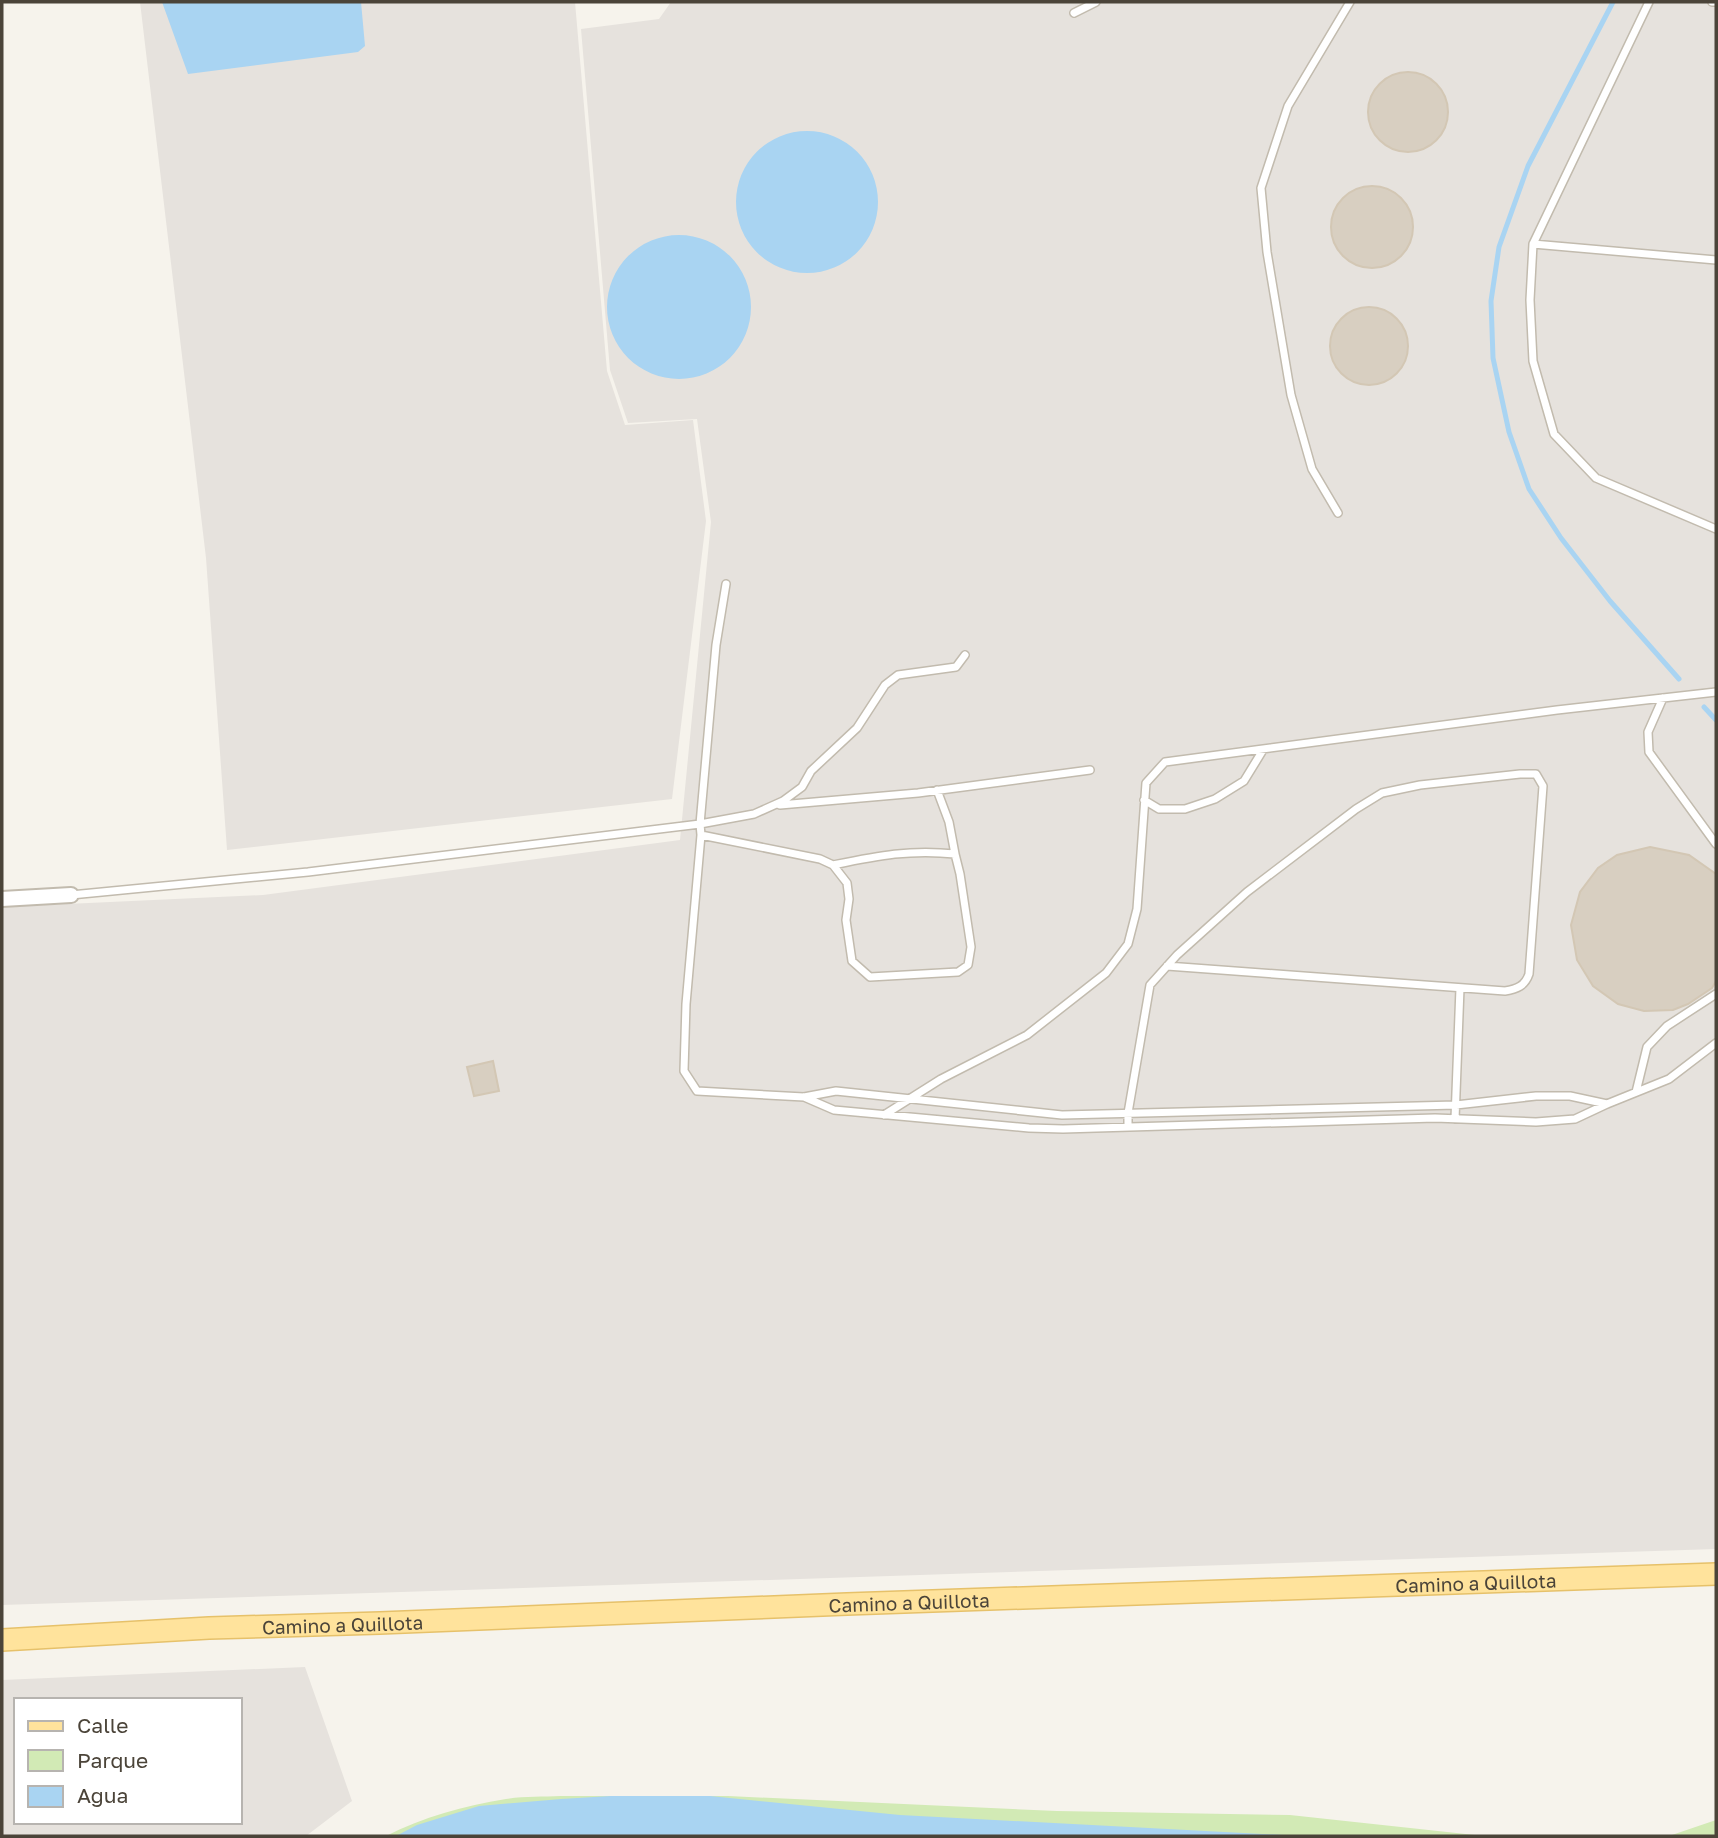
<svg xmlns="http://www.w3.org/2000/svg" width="1718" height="1838" font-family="'Golos Text',sans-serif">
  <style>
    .industrial { fill: #e6e2dd; fill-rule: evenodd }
    .green { fill: #d2eab5 }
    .water { fill: #a9d4f2 }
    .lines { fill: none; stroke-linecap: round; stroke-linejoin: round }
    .stream { stroke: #a9d4f2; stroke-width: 5 }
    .building { fill: #d8cfc1; stroke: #d3c7b4; stroke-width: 2 }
    .lane-casing { stroke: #c2bbae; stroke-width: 10 }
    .street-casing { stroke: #c2bbae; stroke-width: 18 }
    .primary-casing { stroke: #e6c16a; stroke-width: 24 }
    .lane { stroke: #fff; stroke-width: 7 }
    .street { stroke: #fff; stroke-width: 14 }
    .primary { stroke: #ffe39c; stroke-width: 21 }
    .labels { text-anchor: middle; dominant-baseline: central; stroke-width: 5; stroke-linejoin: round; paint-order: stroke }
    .street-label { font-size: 19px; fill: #4b4439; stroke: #fff }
  </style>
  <rect width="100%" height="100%" fill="#f6f3ec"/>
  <path class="industrial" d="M140,2H575L607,371L625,425L693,420L706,521L672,799L227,850L206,558Z
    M671,2H1716V1549L2,1605V907L263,895L680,840L711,522L697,419L628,423L610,370L581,29L659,19Z
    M305,1667L352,1801L306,1836H2V1680ZM16,1700H240V1822H16Z"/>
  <path class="green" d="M561,1796H728L1057,1811L1290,1815L1484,1836H386C423,1817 464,1806 506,1799C524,1796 543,1797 561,1796Z
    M1716,1820V1836H1669Z"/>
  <path class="water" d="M162,2H361L365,46L358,52L188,74Z
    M736 202a71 71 0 1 1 142 0a71 71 0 1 1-142 0Z
    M607 307a72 72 0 1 1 144 0a72 72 0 1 1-144 0Z
    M611,1796H710L900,1815L1303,1836H396L417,1825L479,1806L561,1799Z"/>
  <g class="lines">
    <path class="stream" d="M1613,2L1528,166L1499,247L1491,301L1493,358L1509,432L1529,489L1561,538L1610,601L1679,679
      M1704,707L1716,720"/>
  </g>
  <path class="building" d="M1368 112a40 40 0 1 1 80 0a40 40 0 1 1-80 0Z
    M1331 227a41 41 0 1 1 82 0a41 41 0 1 1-82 0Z
    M1330 346a39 39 0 1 1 78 0a39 39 0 1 1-78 0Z
    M1650,847L1689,855L1716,874V981L1712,988L1688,1004L1673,1010L1644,1011L1618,1004L1593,986L1577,960L1571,925L1580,892L1598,868L1617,855Z
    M493,1061L499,1091L474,1096L467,1067Z"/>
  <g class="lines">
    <g class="lane-casing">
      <path id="lane" d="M1649,2L1533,244L1530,300L1533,361L1554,434L1596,478L1716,529
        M1712,2H1716
        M1074,13L1096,2
        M1533,244L1716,260
        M1338,513L1312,469L1291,395L1267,252L1261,188L1288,106L1350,2
        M726,584L716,645L700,824L754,814L783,801L802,787L811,771L857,728L885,685L898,675L956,667L965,655
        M1663,698L1648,732L1649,752L1716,844
        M937,790L949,822L955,854
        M1144,800L1159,809H1185L1215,799L1244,781L1263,750
        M780,805L918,793L1090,770
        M701,835L820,859L833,865L847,883L849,899L846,920L852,961L870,977L958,972L968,965L971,947L960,874L955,854C910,849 877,856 833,865
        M71,895L308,872L700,824L701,835L686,1004L684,1071L697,1091L804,1097L836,1091L1062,1115L1456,1105L1536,1096H1570L1607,1104
        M1636,1092L1647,1047L1667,1026L1716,994
        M804,1097L834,1110L1029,1128L1063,1129L1435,1118L1536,1122L1575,1119L1607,1104L1669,1079L1716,1043
        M884,1115L941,1079L1027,1035L1106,973L1128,944L1137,909L1146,783L1165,762L1557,710L1716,692
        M1455,1119L1460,988
        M1128,1127V1113L1150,985L1177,955L1247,892L1356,809L1382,793L1420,785L1520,774H1536L1543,786L1529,974C1525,986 1517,989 1505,991L1167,966"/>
    </g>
    <g class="street-casing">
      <path id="street" d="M2,899L71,895"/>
    </g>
    <g class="primary-casing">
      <g id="primary">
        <path id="s1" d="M2,1640L209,1628L380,1623L847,1604L1716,1574"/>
      </g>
    </g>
    <use href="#lane" class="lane"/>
    <use href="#street" class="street"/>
    <use href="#primary" class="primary"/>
  </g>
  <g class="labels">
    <g class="street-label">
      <text stroke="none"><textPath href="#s1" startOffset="1475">Camino a Quillota</textPath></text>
      <text stroke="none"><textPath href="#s1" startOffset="908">Camino a Quillota</textPath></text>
      <text stroke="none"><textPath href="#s1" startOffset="341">Camino a Quillota</textPath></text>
    </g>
  </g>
  <rect width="1718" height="1838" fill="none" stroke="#4b4439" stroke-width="7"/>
  <rect x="14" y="1698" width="228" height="126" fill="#ffffff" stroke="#b7b4b0" stroke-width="2"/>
  <rect x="28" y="1721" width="35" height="10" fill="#ffe39c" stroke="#b7b4b0" stroke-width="2"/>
  <text x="77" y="1733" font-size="21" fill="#4b4439">Calle</text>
  <rect x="28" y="1750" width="35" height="21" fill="#d2eab5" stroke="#b7b4b0" stroke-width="2"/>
  <text x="77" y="1768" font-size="21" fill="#4b4439">Parque</text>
  <rect x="28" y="1786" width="35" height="21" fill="#a9d4f2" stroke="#b7b4b0" stroke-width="2"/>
  <text x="77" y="1803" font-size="21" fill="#4b4439">Agua</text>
</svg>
